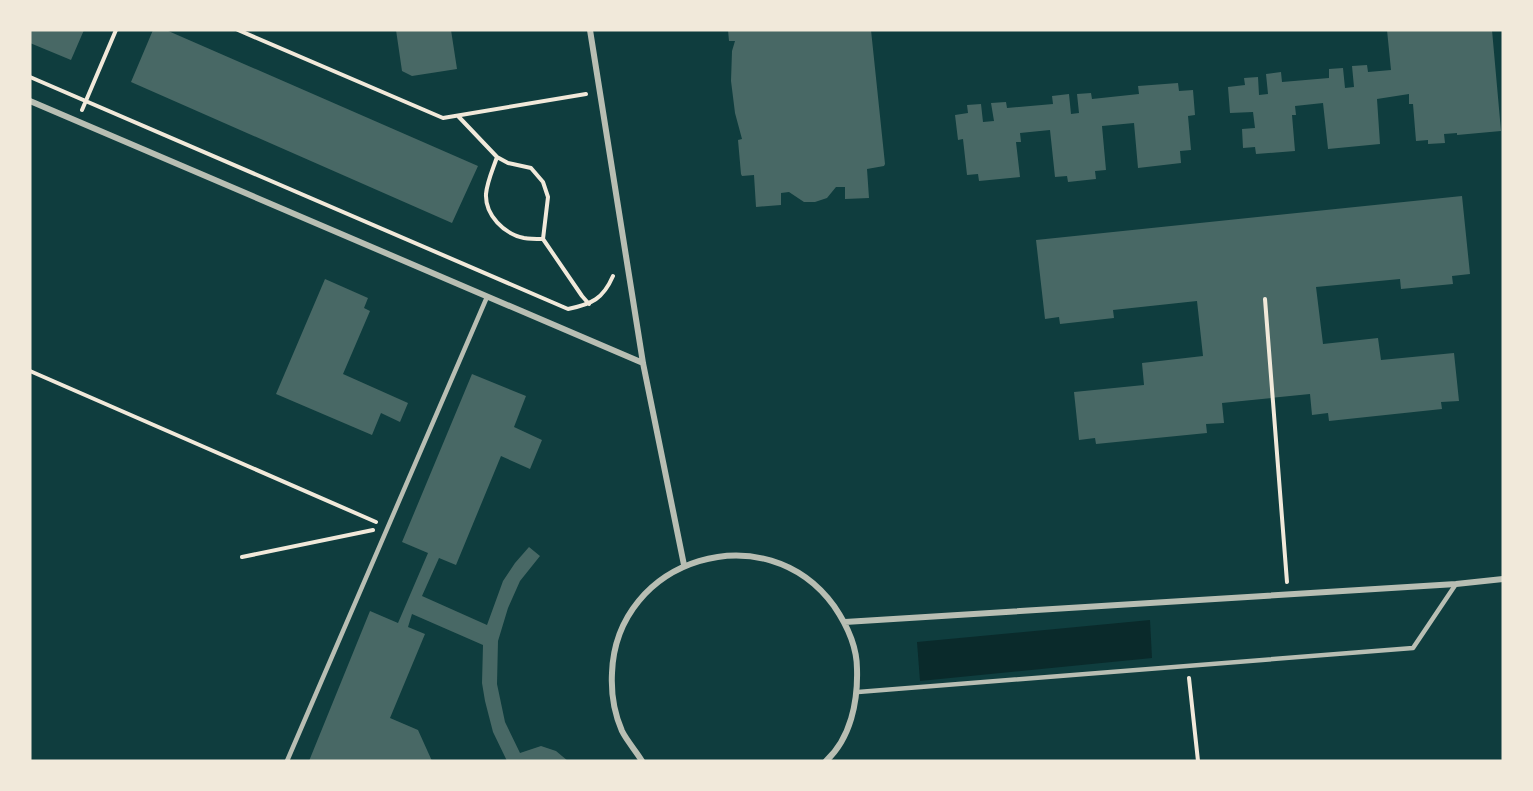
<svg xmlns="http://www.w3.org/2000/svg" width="1533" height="791" font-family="Mulish,sans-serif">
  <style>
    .water { fill: #0a2a2b }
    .building { fill: #486865 }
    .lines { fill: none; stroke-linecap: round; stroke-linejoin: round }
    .path { stroke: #f1e9da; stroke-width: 4 }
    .service { stroke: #b8beb3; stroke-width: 4.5 }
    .minor { stroke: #b8beb3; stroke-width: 6 }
  </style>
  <rect width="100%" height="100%" fill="#0f3d3e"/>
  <path class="water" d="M1150,620L1152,658L920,681L917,642Z"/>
  <path class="building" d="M30,30H84L71,60L30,43Z
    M153,30H166L478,166L452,223L131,82Z
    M396,30H451L457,69L412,76L402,71Z
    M728,30H871L885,164L884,166L867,169L869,198L845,199V187H836L827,198L815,202H804L789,192L781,193V205L756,207L754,175L742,176L741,174L738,140L742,139L735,113L731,81L732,51L735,41H729Z
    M1387,30H1492L1501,131L1457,135V133L1444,134L1445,143L1428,144V140L1416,141L1413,104H1409V94L1377,99L1380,144L1328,149L1323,103L1295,106L1296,115H1292L1295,151L1256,154L1255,147L1243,148L1242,129L1255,128L1253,112L1230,113L1228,87L1245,85L1244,78L1258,77L1259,95L1268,94L1266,74L1281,72L1282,82L1329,78V69L1343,68L1345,88L1354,87L1352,66L1367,65L1368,72L1391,70Z
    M1178,83L1179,91L1193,90L1195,115L1188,116L1191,150L1180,151L1181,163L1138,168L1134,123L1102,126L1106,170L1095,171L1096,179L1068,182L1067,176L1055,177L1050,130L1020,133L1021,142H1016L1020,177L979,181L978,174L967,175L963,139L958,140L955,115L968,113L967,105L981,104L983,122L994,121L991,103L1006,102L1007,108L1053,104L1052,96L1069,94L1071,114L1079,113L1077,94L1091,93L1092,99L1139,94L1138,86Z
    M1462,196L1470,274L1452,276L1453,284L1401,289L1400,279L1316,287L1323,344L1378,338L1381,360L1454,353L1459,401L1441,402L1442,409L1329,421L1328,413L1312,415L1310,394L1222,403L1224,423L1206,424L1207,433L1096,444L1095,438L1079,440L1074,392L1144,385L1142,363L1203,356L1197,301L1113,310L1114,318L1060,324L1059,317L1045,319L1036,240Z
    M325,279L368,298L364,308L370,311L343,374L408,403L400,422L381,413L372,435L276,394Z
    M472,374L526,396L514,427L542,440L530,469L501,456L456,565L439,558L422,596L487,625L503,581L515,563L529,547L540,556L520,581L508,608L498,641L497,684L505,722L520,753L541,746L556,751L568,761H507L493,732L485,701L482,683L483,645L412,614L408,627L425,634L390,718L418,730L432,761H309L370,611L398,623L428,553L402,542Z"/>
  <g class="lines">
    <path class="path" d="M238,30L443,118L586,94
      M30,77L568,309C592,304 603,299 613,276
      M82,110L116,30
      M458,116L497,157C493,169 487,182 486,194C485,215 504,234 524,238C530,239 537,239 543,239L582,296L589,304
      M497,157L508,163L531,168L543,182L548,197L543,239
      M1265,299L1287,582
      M30,371L376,522
      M242,557L373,530
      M1189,678L1198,761"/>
    <path class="service" d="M858,692L1413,648L1456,584
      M287,761L487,297"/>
    <path class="minor" d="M590,30L643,363L684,565
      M30,101L643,363
      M845,622L1456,584L1503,579
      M642,761C636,751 627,741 622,731C614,713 611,692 612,673C616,558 766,512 834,606C847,625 857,646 857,669C858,701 851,738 826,761"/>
  </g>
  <rect width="1533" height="791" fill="none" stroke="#f1e9da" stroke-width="63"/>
</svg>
